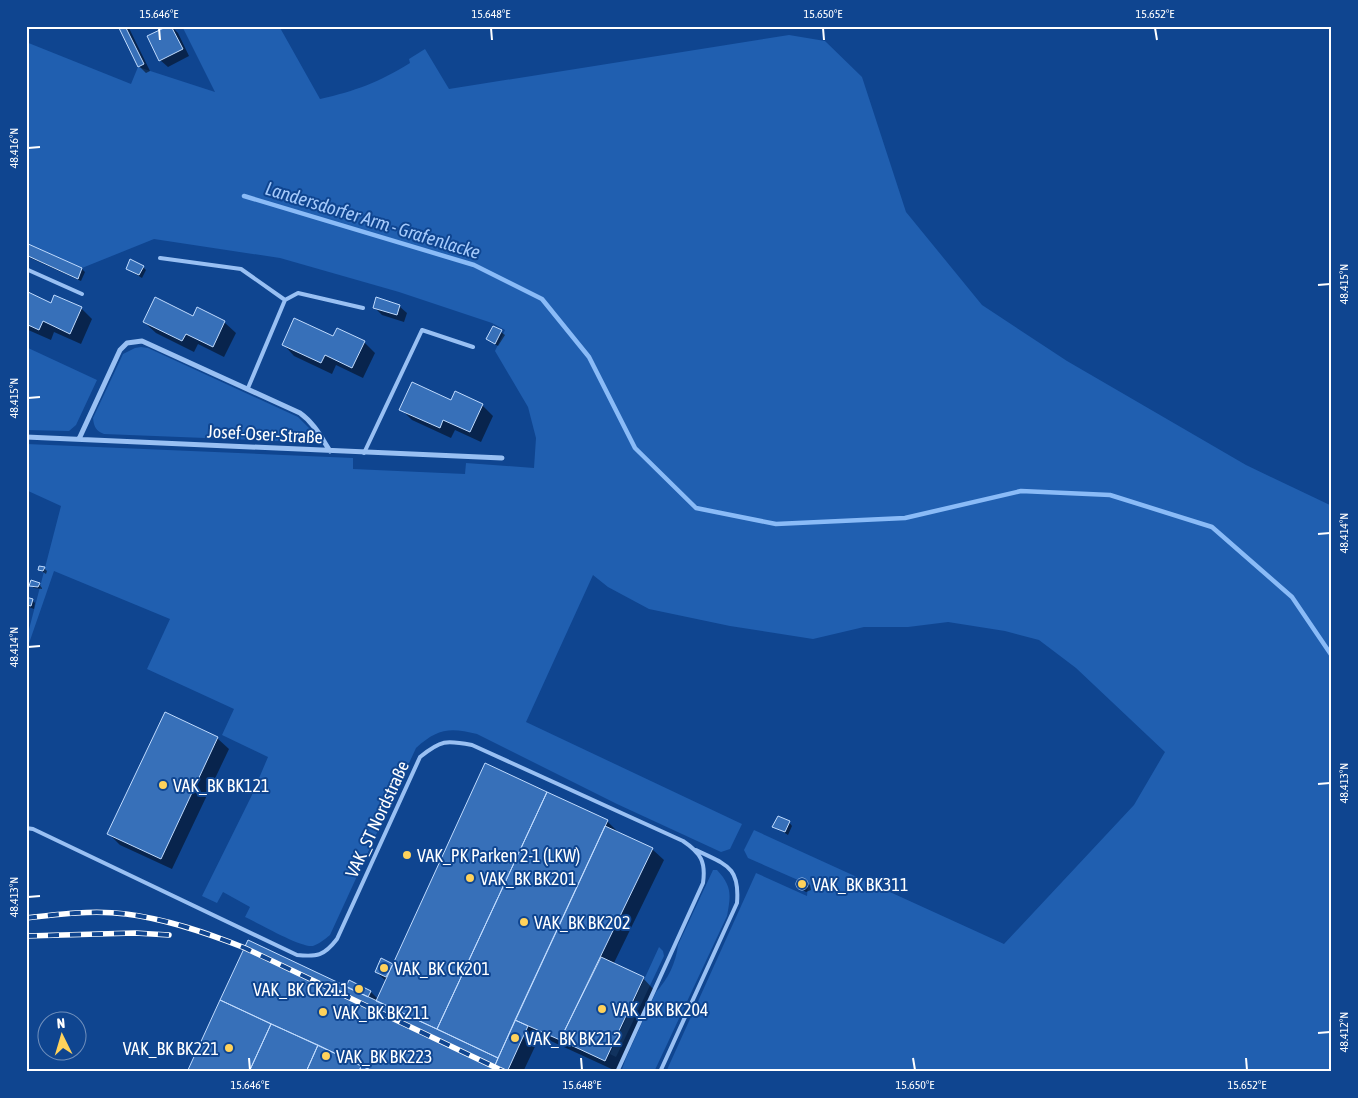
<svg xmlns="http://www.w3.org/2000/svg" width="1358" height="1098" font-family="'Asap Condensed',sans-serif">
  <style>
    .green { fill: #205fb0 }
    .shadow { fill: #0007 }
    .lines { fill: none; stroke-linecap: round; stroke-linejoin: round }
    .stream { stroke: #8abbf7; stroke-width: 4.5 }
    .building { fill: #3770b9; stroke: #c0dbfe }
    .service { stroke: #99c0f3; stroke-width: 4 }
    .minor { stroke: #99c0f3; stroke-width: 5 }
    .rail-casing { stroke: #fff; stroke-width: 5.5 }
    .rail { stroke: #0f4590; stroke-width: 4; stroke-dasharray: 11; stroke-linecap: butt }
    .ticks { fill: none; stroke: #fff; stroke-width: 2 }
    .poi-dot { fill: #ffd25b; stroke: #0f4590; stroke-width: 2 }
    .labels { text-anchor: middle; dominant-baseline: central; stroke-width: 4; stroke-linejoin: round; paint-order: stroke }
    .street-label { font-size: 18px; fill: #fff; stroke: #0f4590 }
    .poi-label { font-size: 18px; fill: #fff; stroke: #0f4590; text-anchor: start }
    .water-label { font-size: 19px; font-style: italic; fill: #a5cafb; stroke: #0f4590 }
    .neatline { fill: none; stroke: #fff; stroke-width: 2 }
    .ticks-label { font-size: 12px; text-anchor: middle; fill: #fff }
  </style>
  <rect width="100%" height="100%" fill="#0f4590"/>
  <path class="green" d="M182,26H279L320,99C356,91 379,82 410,63L409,59L425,49L449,89L789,35L825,41L862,77L906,212L982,305L1067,361L1246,465L1332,506V1072H666L756,873L807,896L808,884L806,879L802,878L798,880L748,858L744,850L754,830L1004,944L1134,805L1165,752L1076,668L1039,640L1005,631L948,622L908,627H864L813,639L730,626L649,609L608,587L593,575L526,722L742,824L730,849L721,852L617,804L477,734C449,727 437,729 416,748L330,935C325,939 319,944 313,946C301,948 258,923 245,917L250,907L223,892L217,903L202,896L251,797L268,757L222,735L234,709L147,669L170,619L54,571L26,652V641L61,506L26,490V444L353,458V469L465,474L466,463L534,468L536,438L528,407L495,351L505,330L492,323L399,292L280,258L154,239L82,268L26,243V42L131,84L138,67L215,92Z
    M26,347L97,380L76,425L69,431L26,430Z
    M141,347L148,348L298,417L310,429L311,438L305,442L104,434C96,431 94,427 93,418L123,354L135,348Z
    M713,870H717C732,886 731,895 727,916L654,1072H621L626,1058L656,992C668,979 676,963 678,945Z
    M659,947L663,951L664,956L616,1057L610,1054Z"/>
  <path class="shadow" d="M119,26H128L150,71L146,73L139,66Z
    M171,26L178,33L189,56L168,67L160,60Z
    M26,244L82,269L85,272L81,281L26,256Z
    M143,267L146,270L142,278L127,269Z
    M26,293L51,304L81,308L92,319L81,344L54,332L51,340L26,329Z
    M399,306L407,313L404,322L382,315L374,307Z
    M194,317L224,322L236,333L224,357L198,344L194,352L156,333L144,322Z
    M494,327L505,335L498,346L487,339Z
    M333,338L364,342L375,353L363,378L336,365L332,374L294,356L283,344Z
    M451,401L482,405L493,416L481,442L455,430L451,438L412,420L401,409Z
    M44,568L47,571L46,574L40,570Z
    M39,584L42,588V589L34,588L30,585Z
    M26,599L32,600L35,603L34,609L26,606Z
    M217,738L229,749L172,869L120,845L109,834Z
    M607,821L618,832L652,849L664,860L613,965L643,978L654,990L616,1071L540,1036L523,1072H189L249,942L346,988L371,992L378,999L386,981L376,972L382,960L393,965Z
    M789,822L792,826L788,835L774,826Z
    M804,879L810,885L811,890L806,892L800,888L798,883L799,881Z"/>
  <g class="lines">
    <path class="stream" d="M244,196L474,265L542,299L589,357L635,448L696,508L776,524L905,518L1021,491L1110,495L1212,527L1292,597L1332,656"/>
  </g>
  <path class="building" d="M118,26H125L144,64L138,67Z
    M168,26H171L183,49L159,61L147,36Z
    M26,243L82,268L78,279L26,255Z
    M130,259L144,266L139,275L126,269Z
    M26,291L51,303L54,295L82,307L70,334L43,321L39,330L26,324Z
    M155,297L193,316L197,307L225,321L213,347L186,334L182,341L143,322Z
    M376,297L400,305L397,315L373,308Z
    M294,318L333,336L337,328L365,341L352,368L325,355L321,363L282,345Z
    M493,326L502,330L495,344L486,339Z
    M412,382L451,400L455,391L483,404L470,432L443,420L440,428L399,410Z
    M39,566L45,567L43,571L38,570Z
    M31,580L40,583L38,587L29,586Z
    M26,597L33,599L31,606L26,605Z
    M165,712L218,737L161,859L107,834Z
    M485,763L547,792L437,1029L376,1001Z
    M547,792L608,820L498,1058L437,1029Z
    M778,816L790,821L785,832L772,827Z
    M605,826L653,848L560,1040L515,1020Z
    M796 884a6 6 0 1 1 12 0a6 6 0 1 1-12 0Z
    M248,940L498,1058L492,1072H375L220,1000Z
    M601,957L644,977L605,1061L560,1040Z
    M381,958L393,964L386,977L375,972Z
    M349,980L371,991L368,997L346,987Z
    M220,1000L271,1024L249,1072H187Z
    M515,1020L528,1026L507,1072H492Z
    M271,1024L318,1045L306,1072H249Z
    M318,1045L361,1066L359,1072H306Z
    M361,1066L375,1072H359Z"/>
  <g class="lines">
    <path class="service" d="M160,258L241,269L285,300
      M26,269L82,294
      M248,388L285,300L298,293L363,308
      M364,453L422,330L473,347
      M26,828L33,829L297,955C317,957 324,956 337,939L420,757C441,740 446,740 472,745L683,841C701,853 706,862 703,883L617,1072
      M660,1072L737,903C740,866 726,865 696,850"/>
    <path class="minor" d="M26,437L502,458
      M79,439L120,350L127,343L142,341L300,413C314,423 321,437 330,451"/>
    <g class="rail-casing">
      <path id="rail" d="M26,918C59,914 93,910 126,914C167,919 207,933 245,948L505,1072
        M26,936L135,933L169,935"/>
    </g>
    <use href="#rail" class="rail"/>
  </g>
  <path class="ticks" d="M159,28L160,40M491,28L492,40M823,28L824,40M1155,28L1157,40M28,148L40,147M1318,285L1330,284M28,398L40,397M1318,534L1330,533M28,647L40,646M1318,784L1330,783M28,897L40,896M1318,1033L1330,1032M249,1058L250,1070M581,1058L582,1070M913,1058L915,1070M1246,1058L1247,1070"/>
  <g class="poi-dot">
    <circle cx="163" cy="785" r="5"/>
    <circle cx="407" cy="855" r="5"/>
    <circle cx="470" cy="878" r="5"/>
    <circle cx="802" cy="884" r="5"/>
    <circle cx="524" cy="922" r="5"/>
    <circle cx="384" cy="968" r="5"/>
    <circle cx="359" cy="989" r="5"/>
    <circle cx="602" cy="1009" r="5"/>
    <circle cx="323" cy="1012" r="5"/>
    <circle cx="515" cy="1038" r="5"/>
    <circle cx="229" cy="1048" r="5"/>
    <circle cx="326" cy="1056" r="5"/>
  </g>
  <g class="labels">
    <g class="street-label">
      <text transform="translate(265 434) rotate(3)">Josef-Oser-Straße</text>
      <text transform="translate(377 819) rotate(-65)">VAK_ST Nordstraße</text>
    </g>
    <g class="poi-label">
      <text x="173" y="785">VAK_BK BK121</text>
      <text x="417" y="855">VAK_PK Parken 2-1 (LKW)</text>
      <text x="480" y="878">VAK_BK BK201</text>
      <text x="812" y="884">VAK_BK BK311</text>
      <text x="534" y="922">VAK_BK BK202</text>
      <text x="394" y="968">VAK_BK CK201</text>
      <text x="349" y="989" text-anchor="end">VAK_BK CK211</text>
      <text x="612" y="1009">VAK_BK BK204</text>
      <text x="333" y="1012">VAK_BK BK211</text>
      <text x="525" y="1038">VAK_BK BK212</text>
      <text x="219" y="1048" text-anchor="end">VAK_BK BK221</text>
      <text x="336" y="1056">VAK_BK BK223</text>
    </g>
    <g class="water-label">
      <text transform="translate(373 220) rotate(17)">Landersdorfer Arm - Grafenlacke</text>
    </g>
  </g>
  <rect width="1358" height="1098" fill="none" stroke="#0f4590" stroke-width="55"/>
  <g transform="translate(62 1036) rotate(355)"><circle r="24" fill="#0f4590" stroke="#6f8fbc"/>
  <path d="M0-4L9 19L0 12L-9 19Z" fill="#ffd25b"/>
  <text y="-8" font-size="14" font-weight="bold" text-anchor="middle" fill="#ffffff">N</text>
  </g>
  <rect x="28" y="28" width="1302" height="1042" class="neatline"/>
  <g class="ticks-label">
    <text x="159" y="18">15.646°E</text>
    <text x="491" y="18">15.648°E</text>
    <text x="823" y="18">15.650°E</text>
    <text x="1155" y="18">15.652°E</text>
    <text transform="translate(14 148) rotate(-90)" y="4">48.416°N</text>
    <text transform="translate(1344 284) rotate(-90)" y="4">48.415°N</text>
    <text transform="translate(14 398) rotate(-90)" y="4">48.415°N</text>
    <text transform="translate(1344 533) rotate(-90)" y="4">48.414°N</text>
    <text transform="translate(14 647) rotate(-90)" y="4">48.414°N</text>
    <text transform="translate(1344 783) rotate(-90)" y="4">48.413°N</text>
    <text transform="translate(14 897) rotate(-90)" y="4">48.413°N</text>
    <text transform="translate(1344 1032) rotate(-90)" y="4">48.412°N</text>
    <text x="250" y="1089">15.646°E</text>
    <text x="582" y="1089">15.648°E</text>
    <text x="915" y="1089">15.650°E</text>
    <text x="1247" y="1089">15.652°E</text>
  </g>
</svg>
